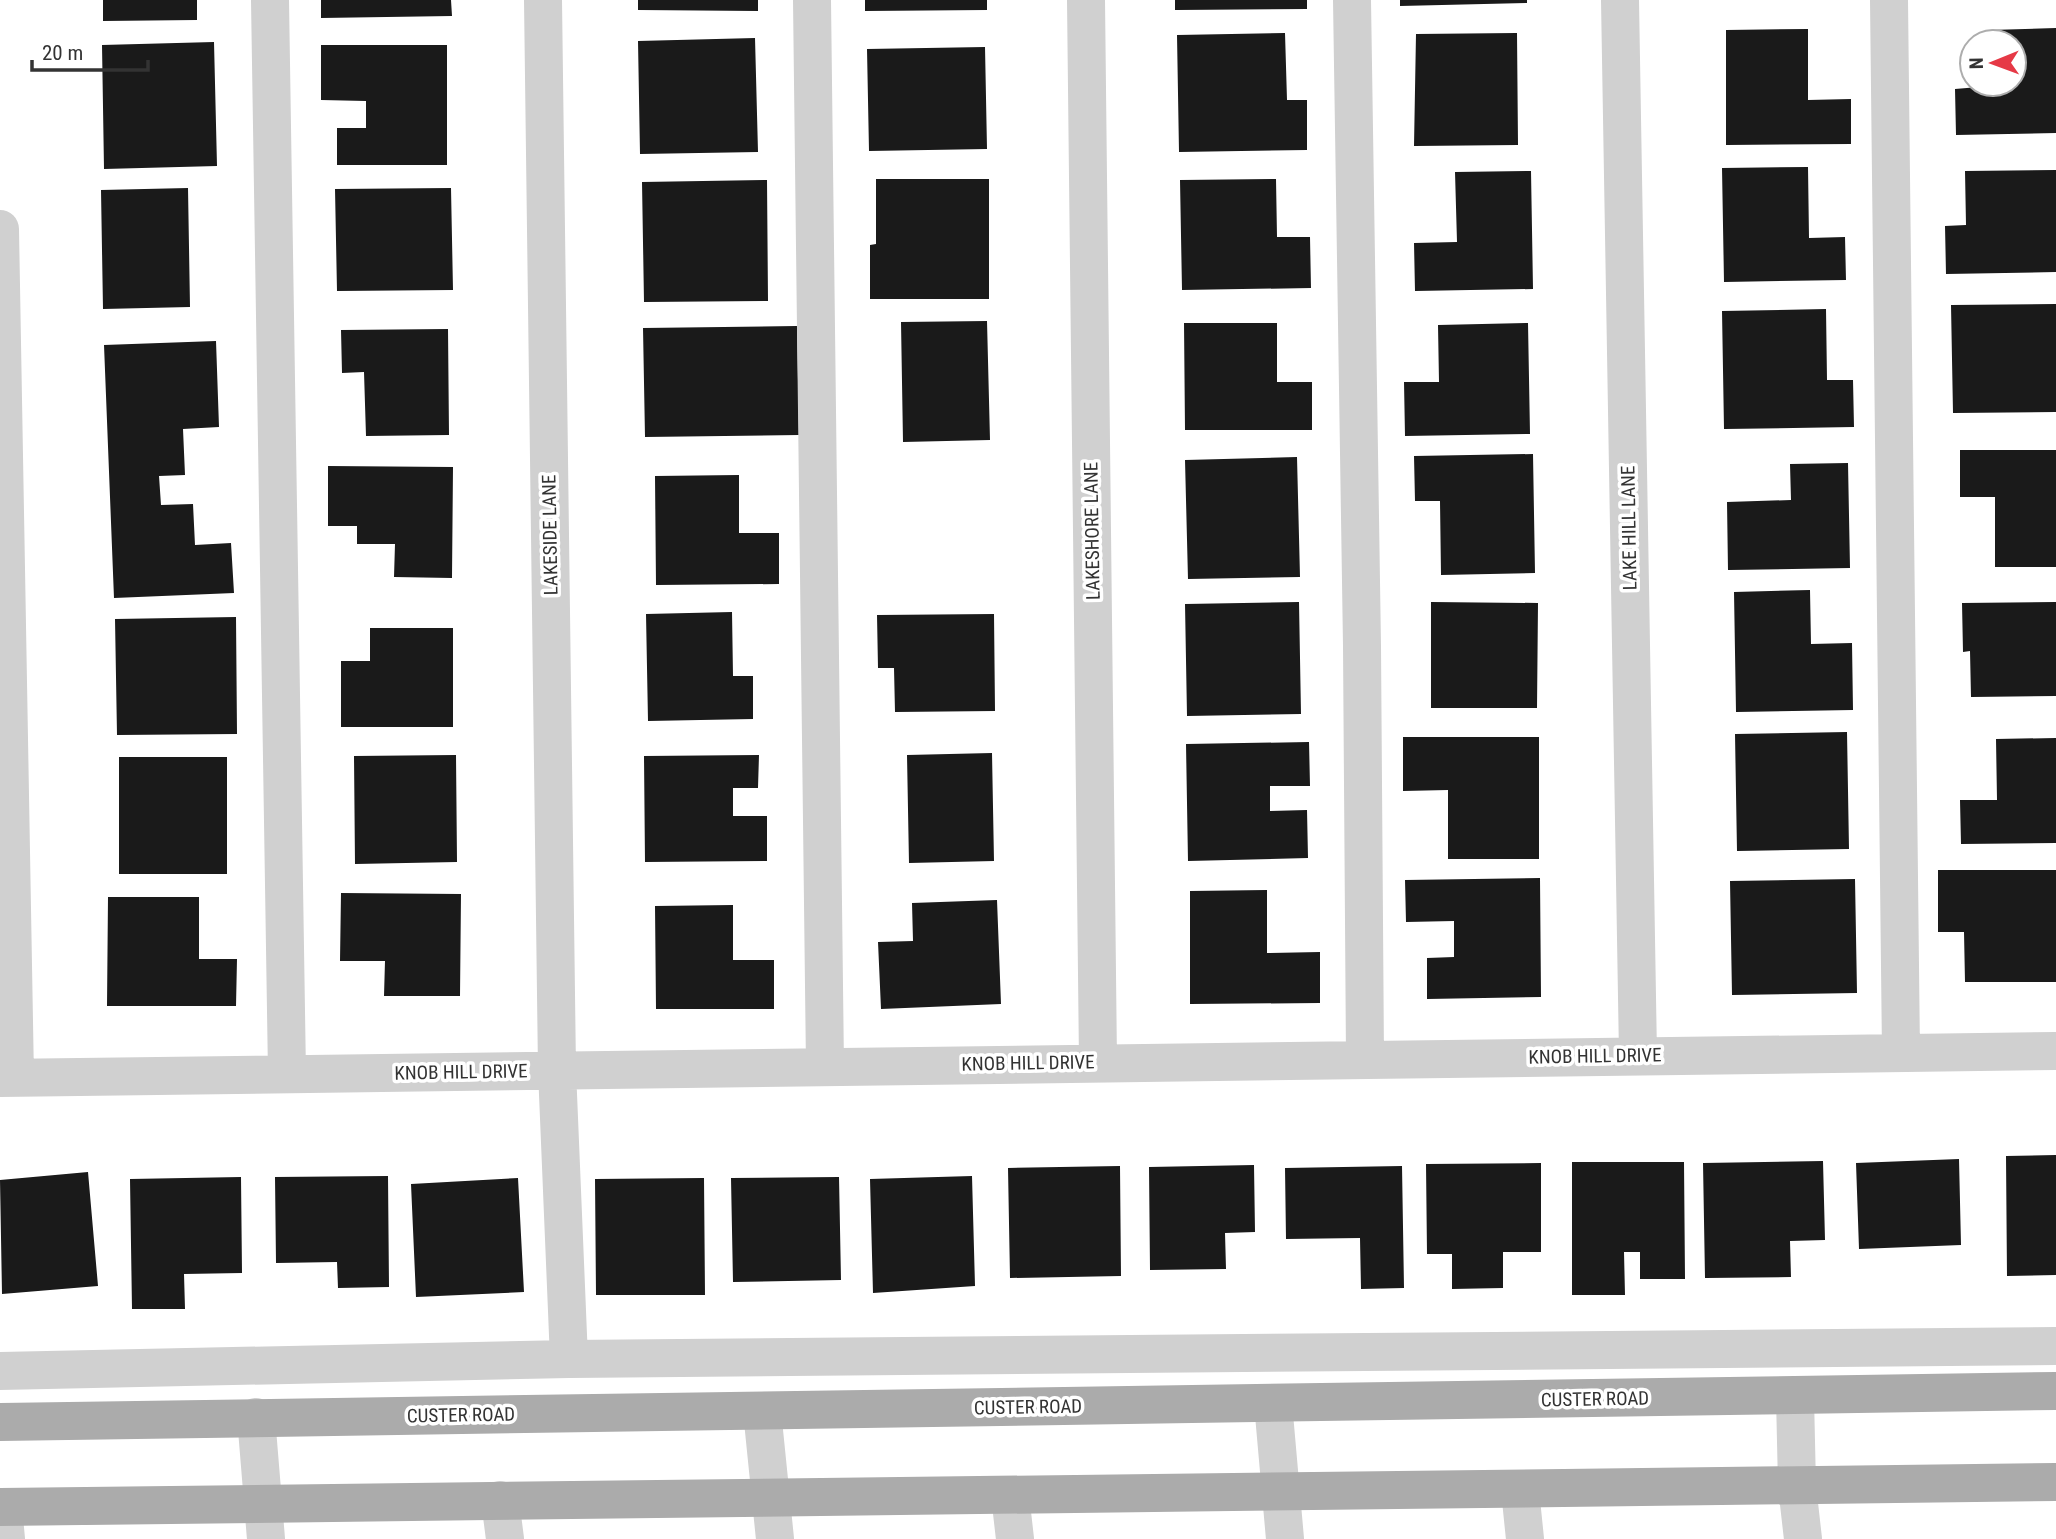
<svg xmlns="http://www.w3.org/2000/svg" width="2056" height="1539" font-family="'Roboto Condensed',sans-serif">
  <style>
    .building { fill: #1a1a1a }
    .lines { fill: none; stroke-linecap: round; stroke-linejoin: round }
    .minor { stroke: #d0d0d0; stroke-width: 38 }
    .major { stroke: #ababab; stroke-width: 38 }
    .labels { text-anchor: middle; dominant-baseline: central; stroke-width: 7; stroke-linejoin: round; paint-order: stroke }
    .street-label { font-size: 19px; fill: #333; stroke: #fff }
  </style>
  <rect width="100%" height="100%" fill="#fff"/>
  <path class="building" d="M103,0H197V20L103,21Z
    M321,0H451L452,16L321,18Z
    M638,0H758V11L638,10Z
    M865,0H987V10L865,11Z
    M1175,0H1307V9L1175,10Z
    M1400,0H1527V3L1400,6Z
    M2056,28V133L1956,135L1955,89L2014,84V42H1991L1990,30Z
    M1808,29V100L1851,99V144L1726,145V30Z
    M1285,33L1287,100H1307V150L1179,152L1177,35Z
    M1517,33L1518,145L1414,146L1416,34Z
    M755,38L758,152L640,154L638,41Z
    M214,42L217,166L104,169L102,45Z
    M321,45H447V165H337V128H366V101L321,100Z
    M985,47L987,149L869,151L867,49Z
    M1808,167L1809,238L1845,237L1846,280L1724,282L1722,168Z
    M2056,170V272L1946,274L1945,226L1966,225L1965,171Z
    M1531,171L1533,289L1415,291L1414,243L1457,242L1455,172Z
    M876,179H989V299H870V245L876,244Z
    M1276,179L1277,237H1310L1311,288L1182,290L1180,180Z
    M767,180L768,301L644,302L642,182Z
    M188,188L190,307L103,309L101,190Z
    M451,188L453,290L337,291L335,189Z
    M2056,304V412L1953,413L1951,305Z
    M1826,309L1827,380H1853L1854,427L1724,429L1722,311Z
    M987,321L990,440L903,442L901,322Z
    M1184,323H1277V382H1312V430H1185Z
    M1528,323L1530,434L1405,436L1404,382H1439L1438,325Z
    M797,326L799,435L645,437L643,328Z
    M448,329L449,435L366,436L364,372L342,373L341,330Z
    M216,341L219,427L183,429L185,475L159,476L161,505L193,504L195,545L231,543L234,593L114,598L104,345Z
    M1960,450H2056V567H1995V497H1960Z
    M1533,454L1535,573L1441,575L1440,501H1415L1414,456Z
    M1297,457L1300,577L1188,579L1185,460Z
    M1848,463L1850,568L1728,570L1727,502L1791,500L1790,464Z
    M328,466L453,467L452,578L394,577L395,544H357V526H328Z
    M739,475V533H779V584L656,585L655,476Z
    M1810,590L1811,644L1852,643L1853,710L1736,712L1734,592Z
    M1299,602L1301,714L1187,716L1185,604Z
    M1431,602L1538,603L1537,708H1431Z
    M2056,602V696L1971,697L1970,651L1963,652L1962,603Z
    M732,612L733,676H753V719L648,721L646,614Z
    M994,614L995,711L895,712L894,668H878L877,615Z
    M236,617L237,734L117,735L115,619Z
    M370,628H453V727H341V661H370Z
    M1847,732L1849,849L1737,851L1735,734Z
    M1403,737H1539V859H1448V790L1403,791Z
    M2056,738V843L1961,844L1960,800H1997L1996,739Z
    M1309,742L1310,786H1270V811L1307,810L1308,858L1188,861L1186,744Z
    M992,753L994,861L909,863L907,755Z
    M456,755L457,862L355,864L354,756Z
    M759,755L758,788H733V816H767V861L645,862L644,756Z
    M119,757H227V874H119Z
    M1938,870H2056V982H1965L1964,932H1938Z
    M1540,878L1541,997L1427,999V958L1454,957V921L1406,922L1405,880Z
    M1855,879L1857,993L1732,995L1730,881Z
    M1267,890V953L1320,952V1003L1190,1004V891Z
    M341,893L461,894L460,996H384L385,961H340Z
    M108,897H199V959H237L236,1006H107Z
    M997,900L1001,1004L881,1009L878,942L913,941L912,903Z
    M733,905V960H774V1009H656L655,906Z
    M2056,1155V1275L2007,1276L2006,1156Z
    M1959,1159L1961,1245L1859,1249L1856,1163Z
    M1823,1161L1825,1240L1790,1241L1791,1277L1705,1278L1703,1163Z
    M1572,1162H1684L1685,1279H1640V1252H1624L1625,1295H1572Z
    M1541,1163V1252H1503V1288L1452,1289V1254H1427L1426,1164Z
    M1254,1165L1255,1232L1225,1233L1226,1269L1150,1270L1149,1167Z
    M1120,1166L1121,1276L1010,1278L1008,1168Z
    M1402,1166L1404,1288L1361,1289L1360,1238L1286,1239L1285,1168Z
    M88,1172L98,1286L2,1294L0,1180Z
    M388,1176L389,1287L338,1288L337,1262L276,1263L275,1177Z
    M972,1176L975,1286L873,1293L870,1179Z
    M241,1177L242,1273L184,1274L185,1309H132L130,1179Z
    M839,1177L841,1280L733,1282L731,1178Z
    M518,1178L524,1292L416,1297L411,1184Z
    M704,1178L705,1295H596L595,1179Z"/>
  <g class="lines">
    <path class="minor" d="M270,0L287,1074
      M543,0L557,1070L569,1359
      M812,0L825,1067
      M1086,0L1098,1062
      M1352,0L1362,646L1365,1059
      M1620,0L1638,1055
      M1889,0L1901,1053
      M0,229L15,1078
      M0,1078L2056,1051
      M0,1371L569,1359L2056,1346
      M1795,1397L1797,1486L1803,1539
      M1273,1403L1285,1539
      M762,1411L775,1539
      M256,1417L266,1539
      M1520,1490L1525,1539
      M1010,1495L1015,1539
      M500,1500L505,1539
      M3,1507L6,1539"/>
    <path class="major" d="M0,1422L2056,1391
      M0,1507L2056,1482"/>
  </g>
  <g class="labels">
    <g class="street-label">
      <text transform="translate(1629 528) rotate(-91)">LAKE HILL LANE</text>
      <text transform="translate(1092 531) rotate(-91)">LAKESHORE LANE</text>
      <text transform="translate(550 535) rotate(-91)">LAKESIDE LANE</text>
      <text transform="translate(1595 1056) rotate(-1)">KNOB HILL DRIVE</text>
      <text transform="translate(1028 1063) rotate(-1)">KNOB HILL DRIVE</text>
      <text transform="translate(461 1072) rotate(-1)">KNOB HILL DRIVE</text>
      <text transform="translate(1595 1399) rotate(-1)">CUSTER ROAD</text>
      <text transform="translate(1028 1407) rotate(-1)">CUSTER ROAD</text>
      <text transform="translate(461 1415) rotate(-1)">CUSTER ROAD</text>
    </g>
  </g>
  <g transform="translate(1993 63) rotate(269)"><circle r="33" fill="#ffffff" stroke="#adadad" stroke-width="2"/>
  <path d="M0-5L12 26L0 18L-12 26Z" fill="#e63946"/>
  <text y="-10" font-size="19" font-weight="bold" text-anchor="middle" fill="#333333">N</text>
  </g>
  <path d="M32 60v10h116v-10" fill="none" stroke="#333333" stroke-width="3.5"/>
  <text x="42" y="60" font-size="21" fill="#333333" stroke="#ffffff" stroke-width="5" paint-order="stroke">20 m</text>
</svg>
